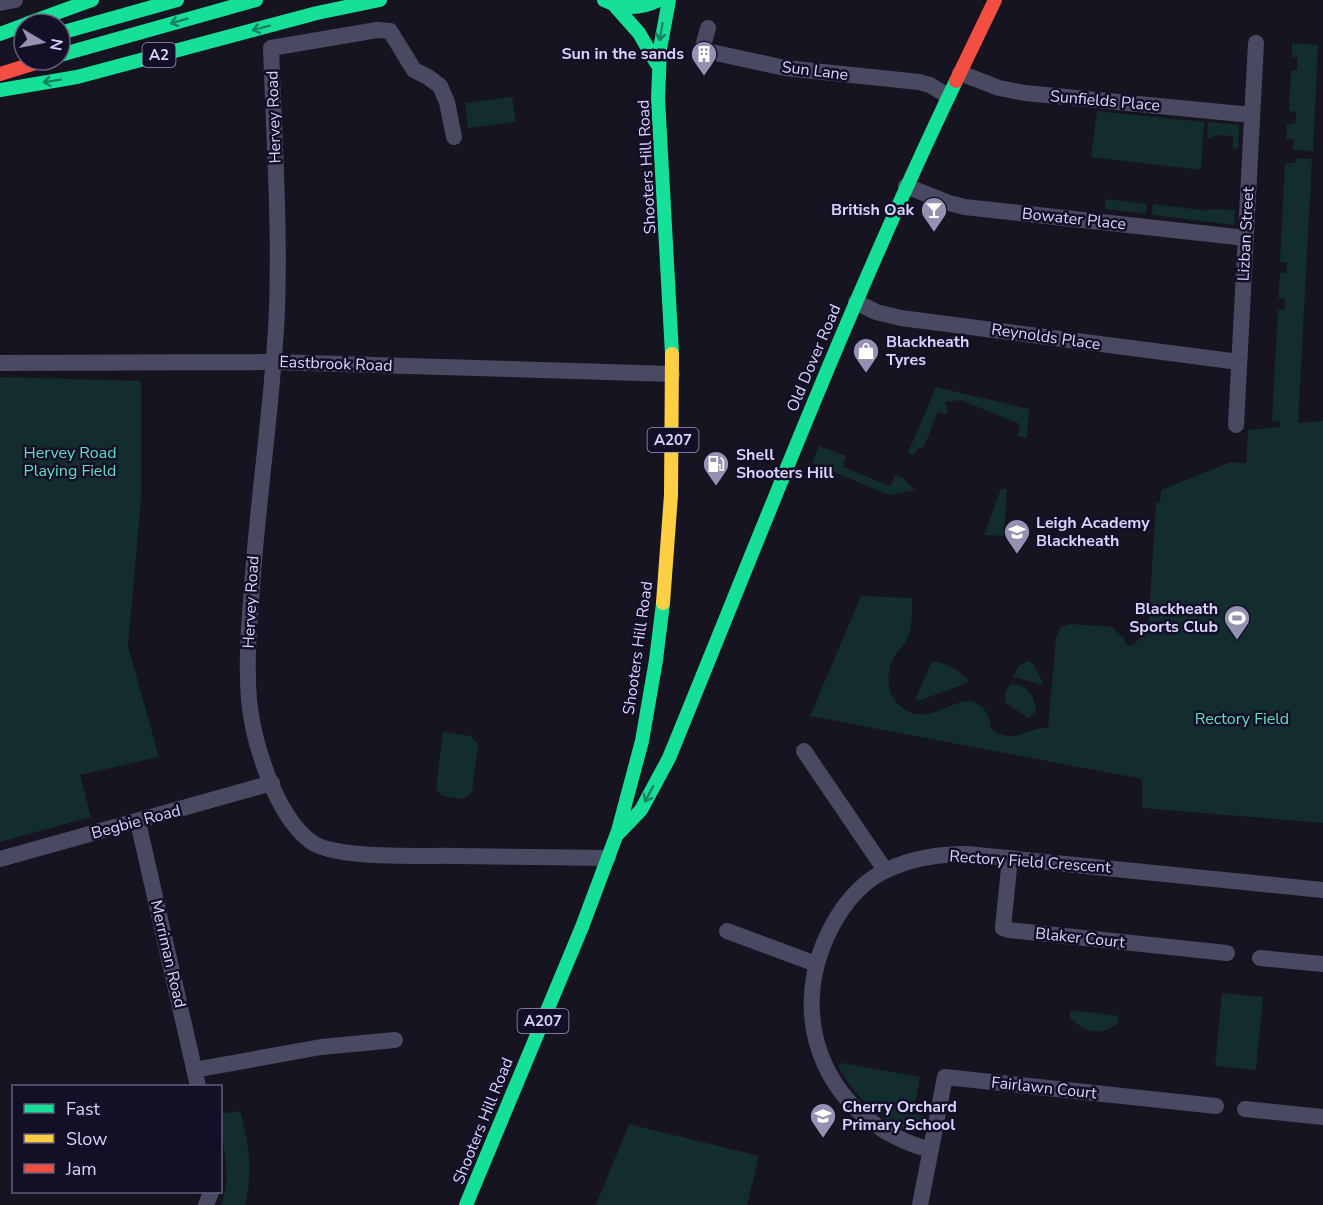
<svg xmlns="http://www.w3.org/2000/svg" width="1323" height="1205" font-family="'Nunito Sans',sans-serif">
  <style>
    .green { fill: #132c2d }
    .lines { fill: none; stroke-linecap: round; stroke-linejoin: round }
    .street { stroke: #4a4962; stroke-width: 16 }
    .fast { stroke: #16e098; stroke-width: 14 }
    .slow { stroke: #ffcf43; stroke-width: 14 }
    .jam { stroke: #f24e42; stroke-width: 14 }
    .oneway { stroke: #158265 }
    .labels { text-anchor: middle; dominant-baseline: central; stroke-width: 5; stroke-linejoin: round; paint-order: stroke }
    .shield { fill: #130f26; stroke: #9e99be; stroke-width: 1.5 }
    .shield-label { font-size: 15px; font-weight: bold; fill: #d9d4ff }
    .poi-label { font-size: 16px; font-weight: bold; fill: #d9d4ff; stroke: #130f26; text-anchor: start }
    .street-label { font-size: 16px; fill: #d9d4ff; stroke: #130f26 }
    .park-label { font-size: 16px; fill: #5fe0c0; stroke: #130f26 }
  </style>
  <rect width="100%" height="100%" fill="#161421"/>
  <path class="green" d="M1292,43L1318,45L1313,151L1293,150L1294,139H1286L1287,124H1295L1296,112L1289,111L1291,71L1297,70L1298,57H1292Z
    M512,97L516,122L468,128L465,103Z
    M1097,111L1204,122L1201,170L1091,157Z
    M1208,122L1239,125L1238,149L1233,148V136L1213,135V138H1207Z
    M1295,158L1312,159L1298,423L1323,421V823L1142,808V779L810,716L861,596L912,598C912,612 913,626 907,639C904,645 899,649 896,654C885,671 885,696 903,708C927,726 946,702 969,701C973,701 978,704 982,706L989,717L991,729C1015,746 1025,727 1048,728L1056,638L1061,627L1071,624L1112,627L1125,640V645H1133L1148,630L1156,503H1160L1161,490L1231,462L1246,463L1248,430L1280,427V422L1272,421V418L1278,310H1285V298H1278L1280,273H1286L1287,263L1280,262L1285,163H1295Z
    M1106,199L1147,204L1146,214L1105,209Z
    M1153,204L1209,211L1210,209L1235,210L1234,225L1152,215Z
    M0,377L141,381V500L128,646L159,757L80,775L91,817L0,842Z
    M936,387L1029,409L1027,438L1017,436L1020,424L960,400L945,402L948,412L944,414L938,412L923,449L918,448L914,455L908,453Z
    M819,446L846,456L843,467L890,486L895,475L903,478L915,490L889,495L812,463Z
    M1001,489H1007L1004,536L984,535Z
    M932,661C947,663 959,670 969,681L967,683L921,700H917L916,697Z
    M1029,661L1033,664L1043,682L1042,685L1013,677L1018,666Z
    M1012,684C1029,687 1034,694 1036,711L1029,718L1026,717L1005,702C1004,695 1006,687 1012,684Z
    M443,732L471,736L478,744L472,792L463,799L442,796L436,789Z
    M1222,993L1263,997L1256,1070L1215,1066Z
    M1070,1010L1119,1016L1117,1024C1101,1037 1082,1032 1070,1017Z
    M843,1063L920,1077L913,1114L924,1116L921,1128L913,1132C881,1123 852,1094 838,1065Z
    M238,1111L241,1113C249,1149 253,1169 245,1205H221C234,1169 220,1149 221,1114Z
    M629,1124L759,1156L747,1205H596Z"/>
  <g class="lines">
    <path class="street" d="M0,3L15,0
      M708,28L702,50L785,68L919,82L930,85L948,96
      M960,73L999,88L1025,93L1252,115
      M454,137L447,102L440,86L428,77L414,70L390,31L377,30L271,48C274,136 280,223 277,310C273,403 258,495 252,588C249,625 246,663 249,700C253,742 275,814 310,841C334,860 424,855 458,856C508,857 558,857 608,858
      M906,186L949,203L965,207L1246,238
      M856,302L876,312L901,318L1239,362
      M0,363L274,362L672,374
      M1236,425L1256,43
      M804,751L885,870
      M138,822L198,1086
      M1010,858L1003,928L1009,930L1227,953
      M0,859L272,783
      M727,931L816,964
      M1260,958L1323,964
      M194,1070L321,1047L395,1040
      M1245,1109L1323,1117
      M931,1150C830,1124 782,1022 831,928C843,905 862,881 887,870C912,858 939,854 967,854L1323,890
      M206,1205L211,1192
      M920,1205L945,1077L1216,1106"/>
    <path class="fast" d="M604,0C622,9 641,9 659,0
      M669,0L660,49L658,99L672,354
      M615,6L639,33L657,64
      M26,24L92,0
      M60,33L177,0
      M0,34L24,25
      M60,55L256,0
      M0,90L77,77L317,13L380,0
      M616,836L641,810L669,758C762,531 850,302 956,81
      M466,1205L582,927L618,831L642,741L656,660L663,603"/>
    <path class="slow" d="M663,603L671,495L672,354"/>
    <path class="jam" d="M0,74L45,60
      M956,81L995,0"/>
  </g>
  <defs><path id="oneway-shaft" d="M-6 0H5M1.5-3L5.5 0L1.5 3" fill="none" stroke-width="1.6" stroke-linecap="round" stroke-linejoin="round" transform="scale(1.5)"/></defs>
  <g class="oneway">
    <use href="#oneway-shaft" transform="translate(179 21) rotate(164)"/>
    <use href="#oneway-shaft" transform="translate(261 28) rotate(165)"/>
    <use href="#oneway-shaft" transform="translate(661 32) rotate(100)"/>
    <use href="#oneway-shaft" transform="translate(52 81) rotate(171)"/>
    <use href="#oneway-shaft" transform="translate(649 794) rotate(118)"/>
  </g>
  <defs>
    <g id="building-pin" transform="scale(1.35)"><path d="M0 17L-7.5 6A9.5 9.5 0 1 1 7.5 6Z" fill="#9591b1" stroke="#130f26"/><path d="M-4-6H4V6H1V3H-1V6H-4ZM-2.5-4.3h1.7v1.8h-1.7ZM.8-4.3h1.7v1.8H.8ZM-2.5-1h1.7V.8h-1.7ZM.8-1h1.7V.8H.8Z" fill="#fff"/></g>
    <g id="bar-pin" transform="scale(1.35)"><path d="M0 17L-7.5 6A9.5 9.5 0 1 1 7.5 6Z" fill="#9591b1" stroke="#130f26"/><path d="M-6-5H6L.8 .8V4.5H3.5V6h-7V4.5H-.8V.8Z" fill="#fff"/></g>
    <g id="shop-pin" transform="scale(1.35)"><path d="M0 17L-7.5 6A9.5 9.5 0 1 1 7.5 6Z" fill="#9591b1" stroke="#130f26"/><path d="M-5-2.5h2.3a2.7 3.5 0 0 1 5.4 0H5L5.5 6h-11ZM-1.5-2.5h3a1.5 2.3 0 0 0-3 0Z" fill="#fff"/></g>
    <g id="fuel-pin" transform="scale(1.35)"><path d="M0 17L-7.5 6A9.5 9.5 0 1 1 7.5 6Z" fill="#9591b1" stroke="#130f26"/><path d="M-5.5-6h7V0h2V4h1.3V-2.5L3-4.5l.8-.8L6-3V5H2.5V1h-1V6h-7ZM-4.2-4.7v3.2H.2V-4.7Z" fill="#fff"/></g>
    <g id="school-pin" transform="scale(1.35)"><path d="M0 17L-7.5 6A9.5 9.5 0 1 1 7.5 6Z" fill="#9591b1" stroke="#130f26"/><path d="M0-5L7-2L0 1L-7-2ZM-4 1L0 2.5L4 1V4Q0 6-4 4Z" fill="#fff"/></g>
    <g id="stadium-pin" transform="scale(1.35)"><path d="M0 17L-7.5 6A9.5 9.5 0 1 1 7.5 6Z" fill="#9591b1" stroke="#130f26"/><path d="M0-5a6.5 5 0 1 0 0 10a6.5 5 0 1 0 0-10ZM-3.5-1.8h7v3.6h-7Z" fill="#fff"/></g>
  </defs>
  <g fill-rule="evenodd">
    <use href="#building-pin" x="704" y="54"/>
    <use href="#bar-pin" x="934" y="210"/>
    <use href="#shop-pin" x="866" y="351"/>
    <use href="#fuel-pin" x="716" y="464"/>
    <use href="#school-pin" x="1017" y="532"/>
    <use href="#stadium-pin" x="1237" y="618"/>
    <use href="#school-pin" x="823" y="1116"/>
  </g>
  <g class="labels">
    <g class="shield">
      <rect x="142.5" y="43" width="33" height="24" rx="4.5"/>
      <rect x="647.5" y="428" width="51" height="24" rx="4.5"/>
      <rect x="517.5" y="1009" width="51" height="24" rx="4.5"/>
    </g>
    <g class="shield-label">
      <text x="159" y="55">A2</text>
      <text x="673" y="440">A207</text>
      <text x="543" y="1021">A207</text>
    </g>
    <g class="poi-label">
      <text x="684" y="54" text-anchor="end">Sun in the sands</text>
      <text x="914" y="210" text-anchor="end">British Oak</text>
      <text x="886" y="342">Blackheath<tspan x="886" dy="18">Tyres</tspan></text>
      <text x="736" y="455">Shell<tspan x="736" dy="18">Shooters Hill</tspan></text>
      <text x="1036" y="523">Leigh Academy<tspan x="1036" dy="18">Blackheath</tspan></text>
      <text x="1218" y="609" text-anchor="end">Blackheath<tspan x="1218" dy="18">Sports Club</tspan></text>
      <text x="842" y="1107">Cherry Orchard<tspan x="842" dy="18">Primary School</tspan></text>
    </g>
    <g class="street-label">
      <text transform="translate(815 71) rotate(7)">Sun Lane</text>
      <text transform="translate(1105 101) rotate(5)">Sunfields Place</text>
      <text transform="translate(274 117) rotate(-92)">Hervey Road</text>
      <text transform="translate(647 167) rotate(-93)">Shooters Hill Road</text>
      <text transform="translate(1074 219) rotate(6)">Bowater Place</text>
      <text transform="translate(1246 234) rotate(-87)">Lizban Street</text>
      <text transform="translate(1046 337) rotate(8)">Reynolds Place</text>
      <text transform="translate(814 358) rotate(-67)">Old Dover Road</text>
      <text transform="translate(336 364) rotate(2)">Eastbrook Road</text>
      <text transform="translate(251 602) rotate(-87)">Hervey Road</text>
      <text transform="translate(638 648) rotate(-82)">Shooters Hill Road</text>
      <text transform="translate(136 822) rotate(-15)">Begbie Road</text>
      <text transform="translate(1030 862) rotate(4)">Rectory Field Crescent</text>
      <text transform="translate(1080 938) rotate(6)">Blaker Court</text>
      <text transform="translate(168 954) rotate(77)">Merriman Road</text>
      <text transform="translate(1044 1088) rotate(6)">Fairlawn Court</text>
      <text transform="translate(483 1121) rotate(-68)">Shooters Hill Road</text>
    </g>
    <g class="park-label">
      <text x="70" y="453">Hervey Road<tspan x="70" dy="18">Playing Field</tspan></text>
      <text x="1242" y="719">Rectory Field</text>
    </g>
  </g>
  <rect x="12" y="1085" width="210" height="108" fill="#130f26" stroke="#625e7d" stroke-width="1.5"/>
  <rect x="24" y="1104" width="30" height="9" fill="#16e098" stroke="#625e7d" stroke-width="1.5"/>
  <text x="66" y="1115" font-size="18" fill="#d9d4ff">Fast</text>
  <rect x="24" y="1134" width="30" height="9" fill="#ffcf43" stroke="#625e7d" stroke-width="1.5"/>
  <text x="66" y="1145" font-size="18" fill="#d9d4ff">Slow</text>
  <rect x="24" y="1164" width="30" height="9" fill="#f24e42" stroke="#625e7d" stroke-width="1.5"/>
  <text x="66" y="1175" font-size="18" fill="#d9d4ff">Jam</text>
  <g transform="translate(42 42) rotate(100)"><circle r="28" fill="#130f26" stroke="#625e7d" stroke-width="1.5"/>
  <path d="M0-4.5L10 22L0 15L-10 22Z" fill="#9591b1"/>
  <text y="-9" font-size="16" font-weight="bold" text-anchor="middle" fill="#d9d4ff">N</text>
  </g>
</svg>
